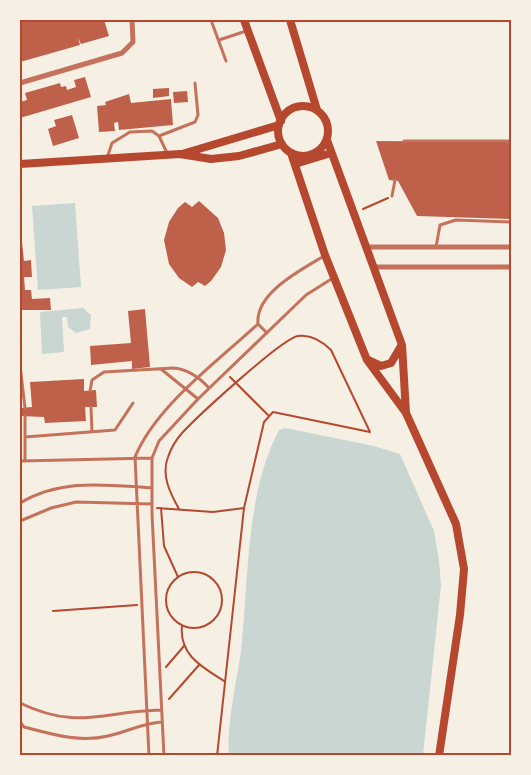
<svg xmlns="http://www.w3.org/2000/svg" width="531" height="775" font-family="'Open Sans',sans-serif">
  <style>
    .water { fill: #c9d6d2 }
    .building { fill: #bf614a }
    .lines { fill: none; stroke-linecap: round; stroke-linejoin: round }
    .path { stroke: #b5482f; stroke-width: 2 }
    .service { stroke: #c5725c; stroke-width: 3 }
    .minor { stroke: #c5725c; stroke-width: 5 }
    .secondary { stroke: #b5482f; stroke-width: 8 }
    .neatline { fill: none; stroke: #b5482f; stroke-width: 2 }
  </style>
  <rect width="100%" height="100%" fill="#f6efe4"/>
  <path class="water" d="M75,203L81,287L38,290L32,206Z
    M83,308L91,315L90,329L76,333L68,327L67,317H62L64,352L42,354L40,312Z
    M285,428L374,446L400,454L434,531L439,560L441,585L423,755H229C226,727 237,680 241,651C249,578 245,496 279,430Z"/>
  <path class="building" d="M20,20H104L109,36L81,44L78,38L80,45L20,62Z
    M85,77L91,97L20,118V102L27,100L25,93L60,83L61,87L66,86L67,90L76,87L74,80Z
    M169,88V96L153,98V89Z
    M187,91L188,102L174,103L173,92Z
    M129,94L131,103L171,99L173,125L119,130L118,122L114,123L115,131L99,132L97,106L106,105L105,102Z
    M72,115L79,138L53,146L48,129L56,126L54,120Z
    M376,141L512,142V219L417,216L398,181L389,180Z
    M199,201L218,218L224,233L226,250L221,267L211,281L205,286L198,282L192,287L179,278L169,264L164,240L169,222L178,208L185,202L192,207Z
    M20,223L24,261L31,260L32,277H24L25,290H31L32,299L50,298L51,310H20Z
    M145,309L150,367L132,369V361L91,365L90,346L131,343L128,311Z
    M84,379V391L96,390L97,407H85L86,421L45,423L44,417L20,416V408L32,407L30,382Z"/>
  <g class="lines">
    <path class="path" d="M363,209L388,198
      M230,377L268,415
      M157,508L213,512L244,508
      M161,508L164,546L178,577
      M179,509C170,493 161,475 168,457C171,448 176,440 182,433C197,417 281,339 298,336C311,334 322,341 331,350L370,432
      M166 600a28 28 0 1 1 56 0a28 28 0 1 1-56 0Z
      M53,611L137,605
      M182,626C179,655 202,667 224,681
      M166,667L184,646
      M169,699L199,665
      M217,756L244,508L264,422L273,412L370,432"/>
    <path class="service" d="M211,20L226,61
      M219,40L246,31
      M159,136L195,122L198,115L195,83
      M404,141H512
      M107,158L112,143L130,132L152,131L159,136L168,155
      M392,196L395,180
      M436,247L440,225L456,220L512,222
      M258,324L267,333
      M20,365L25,408
      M161,369L198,399
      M90,391L92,380L104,372L173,368C188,369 199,377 209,388
      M91,407L92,432
      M25,416V461
      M25,437L115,430L133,403
      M20,461L152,458
      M20,503C62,478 106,485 152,488
      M20,521L51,508L76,502L152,504
      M20,703C78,731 103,711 161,710
      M20,722L24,727C51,734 79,743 108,736C126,732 143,723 162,722
      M149,756L135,457C156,406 218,361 258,324C255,293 301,270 324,256
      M164,756L152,514V458L159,441L198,399L306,295L333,278"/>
    <path class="minor" d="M20,83L122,53L133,42L132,20
      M367,247H512
      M374,267H512"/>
    <path class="secondary" d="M244,20L281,121
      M290,20L317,110
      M278 131a25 25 0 1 1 50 0a25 25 0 1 1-50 0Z
      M327,140L402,345L406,413
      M291,153L325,255L367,360L406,413L456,524L464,569L460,615L439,756
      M182,154L279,125
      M20,164L180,154L211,159L239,156L282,144
      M295,164L331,153
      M368,360L381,366L391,363L401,346"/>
  </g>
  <rect width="531" height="775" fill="none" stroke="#f6efe4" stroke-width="42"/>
  <rect x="21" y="21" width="489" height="733" class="neatline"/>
</svg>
